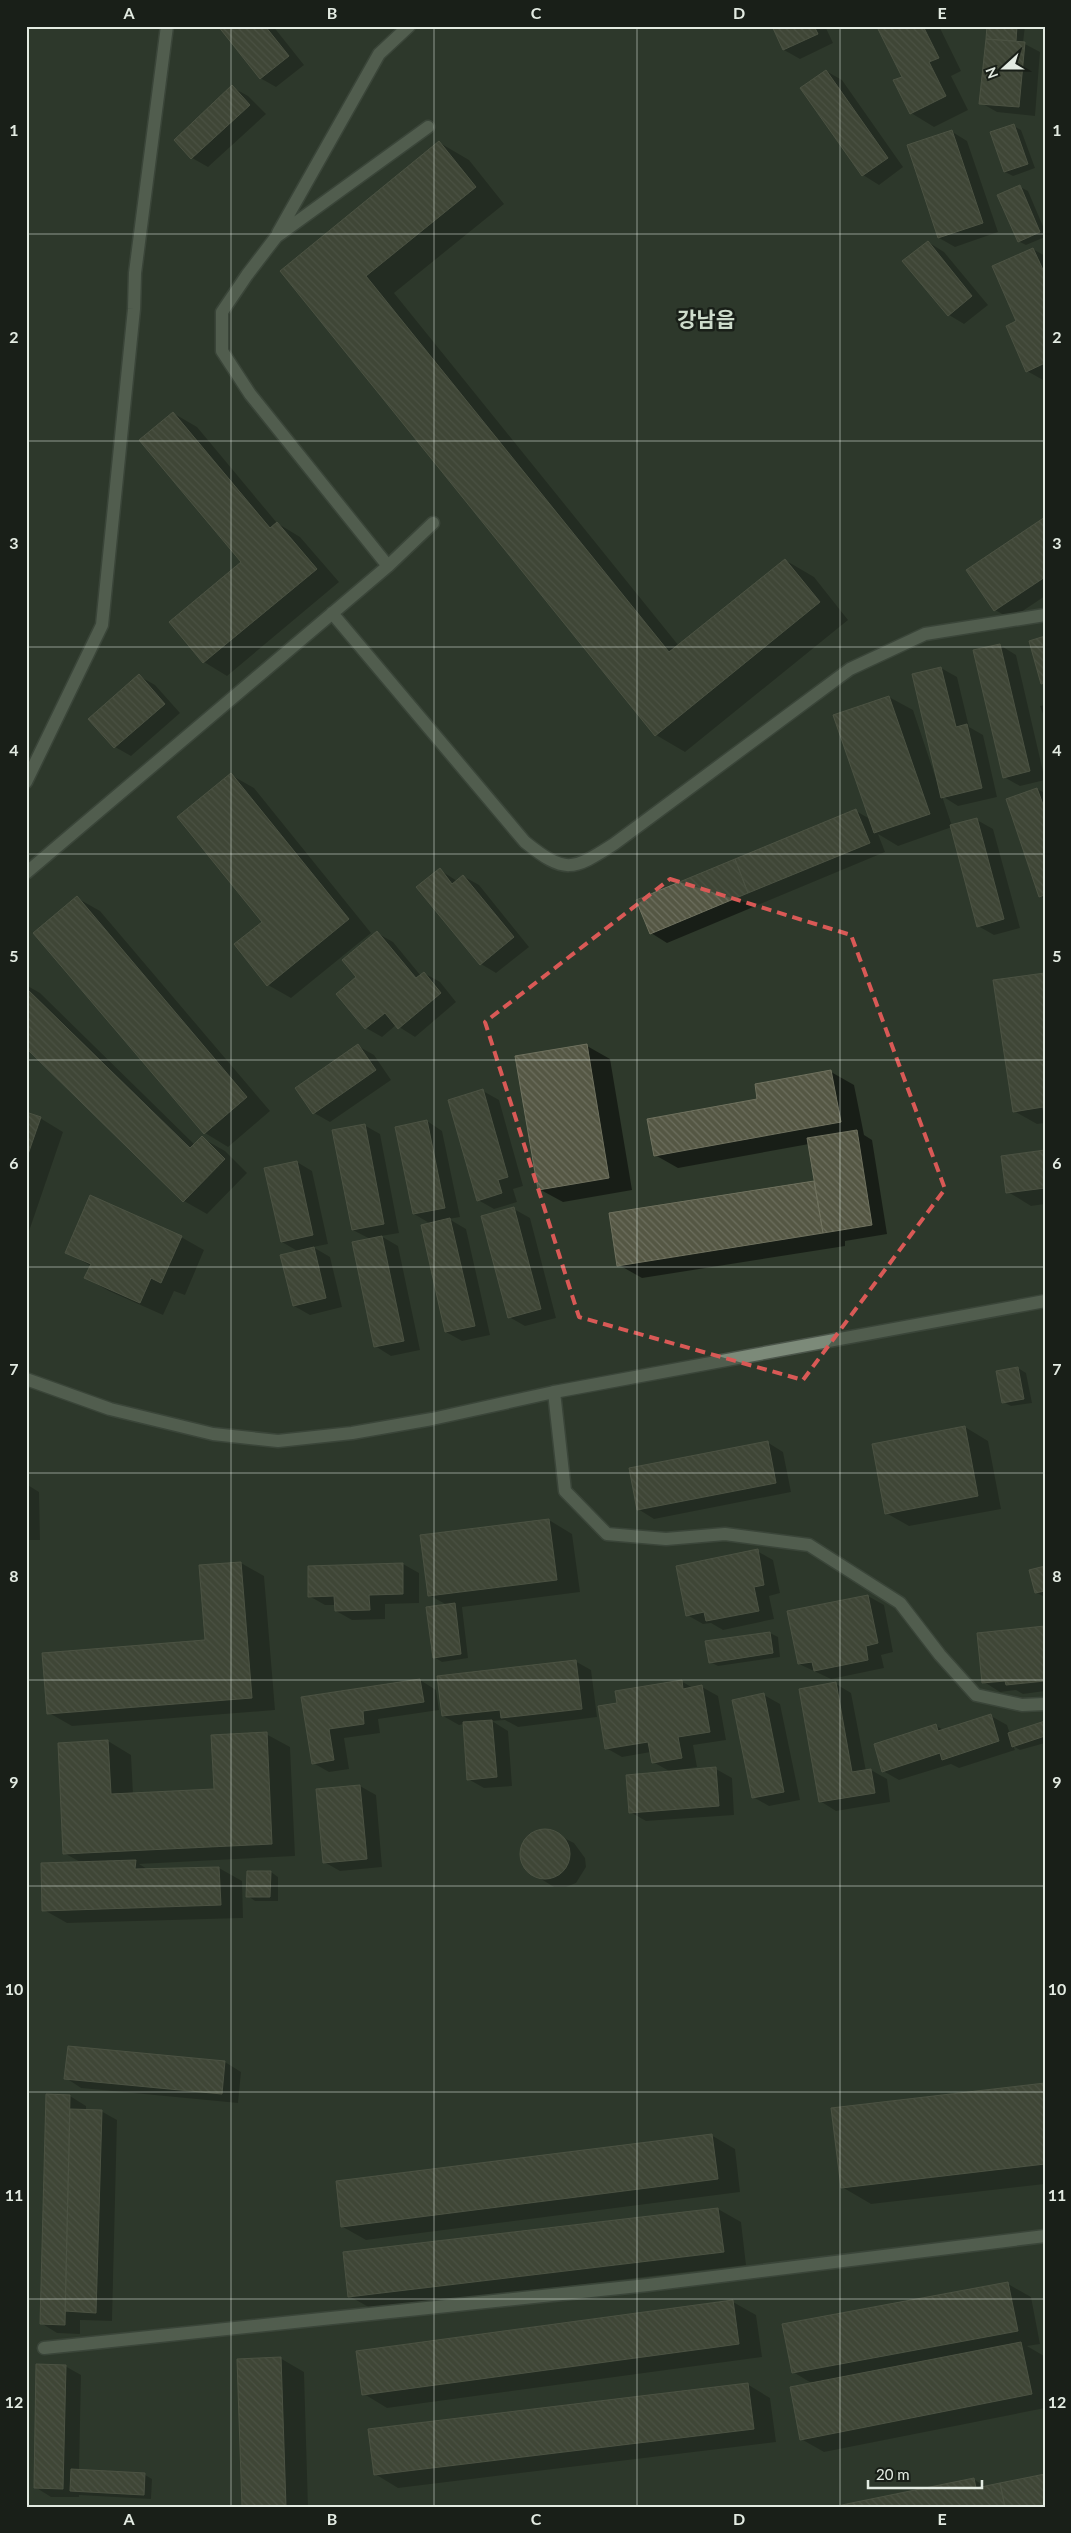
<svg xmlns="http://www.w3.org/2000/svg" width="1071" height="2533" font-family="Lato,'Noto Sans KR',sans-serif">
  <style>
    .shadow { fill: #0007 }
    .building { fill: url(#building-back-hatch); stroke: #6f715e }
    .lines { fill: none; stroke-linecap: round; stroke-linejoin: round }
    .minor-casing { stroke: #4b554a; stroke-width: 15 }
    .tertiary-casing { stroke: #4b554a; stroke-width: 15 }
    .minor { stroke: #7c8a79; stroke-width: 12 }
    .tertiary { stroke: #7c8a79; stroke-width: 12 }
    .marked { fill: none; stroke: #d95956; stroke-width: 4; stroke-dasharray: 10 6; stroke-linejoin: round }
    .grid { fill: none; stroke: #e3ebe2; stroke-width: 1; stroke-opacity: 0.55 }
    .labels { text-anchor: middle; dominant-baseline: central; stroke-width: 5; stroke-linejoin: round; paint-order: stroke }
    .district-label { font-size: 21px; font-weight: bold; fill: #cedccb; stroke: #191f18 }
    .neatline { fill: none; stroke: #e3ebe2; stroke-width: 2 }
    .grid-label { font-size: 16px; text-anchor: middle; font-weight: bold; fill: #e3ebe2 }
  </style>
  <defs>
    <pattern id="building-back-hatch" width="6" height="6" patternUnits="userSpaceOnUse" patternTransform="scale(1.25)"><rect width="6" height="6" fill="#555744"/><path d="M-1 5l2 2M0 0l6 6M5-1l2 2" fill="none" stroke="#6d6f5f"/></pattern>
  </defs>
  <rect width="100%" height="100%" fill="#2e392b"/>
  <path class="shadow" d="M220,26H273L304,65L276,87L260,78Z
    M773,26H825L833,43L800,59L784,50Z
    M881,26H939L961,71L951,76L968,110L934,127L911,113L904,77L879,27Z
    M988,26H1025L1023,43L1040,52L1035,116L997,112L981,103Z
    M826,71L842,80L903,167L879,185L863,175L802,88Z
    M232,87L248,96L266,114L208,167L192,158L176,140Z
    M1014,126L1021,130L1035,168L1013,176L1005,172Z
    M951,131L967,141L998,232L955,247L939,238Z
    M440,143L469,160L504,204L394,293L679,646L785,560L814,577L848,620L685,752L656,735L281,271Z
    M1020,187L1028,191L1045,231V237L1026,245L1018,241Z
    M928,242L944,252L988,305L964,324L949,315Z
    M1033,249L1045,256V379L1043,380L1027,371L1018,322Z
    M173,413L197,427L277,523L300,537L339,582L227,676L204,662L171,622L243,562Z
    M1045,519V596L1011,619L995,610Z
    M1000,645L1016,655L1045,780L1020,786L1004,777Z
    M941,668L957,677L969,727L983,735L997,797L958,806L942,796L952,826L977,820L993,829L1020,928L994,935L978,926L952,827L898,846L878,834L885,852L667,943L651,933L856,811L870,819L889,697L913,710L937,782L939,781Z
    M139,676L155,685L180,713L131,756L115,747Z
    M1045,705V719L1040,706Z
    M231,775L254,788L371,933L291,998L268,985L264,922Z
    M1037,789L1045,793V899L1040,896Z
    M440,870L457,881L463,876L479,885L529,947L496,973L481,964Z
    M77,898L100,911L270,1111L228,1147L205,1133Z
    M377,933L393,942L421,976L424,973L440,982L456,1002L415,1037L396,1025L382,1037L366,1028L338,994L357,977Z
    M1045,974V1123L1037,1124L1014,1111Z
    M26,985L40,993L195,1145L202,1138L225,1151L247,1173L207,1214L184,1201L26,1046Z
    M358,1046L374,1055L391,1080L330,1122L314,1113Z
    M587,1046L610,1059L632,1190L563,1202L539,1189Z
    M831,1072L854,1085L864,1135L872,1140L887,1234L845,1241V1246L642,1278L619,1265L814,1182L816,1183L809,1144L678,1168L655,1155L759,1100Z
    M483,1091L499,1100L523,1186L513,1189L517,1202L494,1209L478,1200Z
    M26,1114L40,1118L63,1132L26,1240Z
    M427,1121L442,1131L460,1217L449,1219L466,1229L490,1335L462,1341L446,1332L431,1224L414,1214Z
    M364,1125L380,1134L399,1233L381,1236L398,1246L420,1350L391,1356L375,1346L370,1239L353,1230Z
    M1045,1151V1204L1031,1206L1008,1192Z
    M297,1162L312,1171L328,1244L313,1247L330,1257L342,1307L310,1315L294,1306L299,1252L282,1242Z
    M514,1209L530,1218L556,1318L525,1326L509,1317Z
    M181,1237L204,1250L185,1295L174,1291L163,1315L109,1291L86,1278L91,1266L66,1252Z
    M1018,1368L1026,1373L1032,1403L1011,1406L1003,1402Z
    M965,1427L988,1441L1001,1509L909,1526L886,1513Z
    M767,1442L783,1452L791,1492L654,1519L638,1509Z
    M26,1484L39,1492L40,1540H26Z
    M549,1520L572,1534L580,1592L462,1607L468,1658L442,1662L434,1657L447,1605L429,1595Z
    M757,1551L773,1560L780,1593L769,1596L774,1619L723,1630L711,1623L703,1624L687,1615Z
    M241,1563L264,1576L275,1710L72,1726L49,1713L207,1641Z
    M403,1564L419,1573V1603L385,1604V1619L352,1620L336,1611V1605H325L309,1596Z
    M1045,1567V1597L1037,1593Z
    M868,1596L884,1605L893,1652L881,1655L884,1668L831,1679L799,1664Z
    M1045,1627V1691L1023,1694L1016,1690L1000,1692L984,1682Z
    M770,1633L778,1637L780,1657L718,1666L710,1662Z
    M575,1661L591,1670L597,1717L518,1727L505,1720L492,1721L508,1731L512,1786L484,1788L468,1779L464,1724L459,1725L443,1716Z
    M420,1680L436,1690L439,1710L378,1719L380,1733L344,1738L349,1769L329,1772L313,1763L303,1698Z
    M681,1681L693,1688L702,1687L718,1696L726,1740L693,1745L697,1767L678,1770V1772L716,1769L732,1778L734,1815L646,1821L630,1812L671,1772L653,1762L651,1752L622,1757L606,1748L618,1704Z
    M836,1684L851,1693L866,1771L871,1770L887,1779L890,1802L836,1811L820,1801Z
    M764,1695L780,1704L800,1800L769,1806L753,1797Z
    M991,1716L1007,1725L1010,1734L1045,1723V1743L1020,1750L1013,1746L1015,1750L959,1768L951,1764L899,1780L883,1771L936,1726L944,1730Z
    M266,1734L290,1747L295,1856L139,1864L149,1870L219,1868L242,1881L243,1918L67,1923L44,1910L82,1863L64,1853L108,1741L131,1755L133,1794L216,1790Z
    M360,1786L376,1795L382,1867L340,1871L324,1862Z
    M546,1829L574,1843L585,1858L586,1867L576,1883L566,1887H554L528,1871L522,1861L521,1849L526,1839L535,1832Z
    M271,1872L278,1877V1901H255L248,1896Z
    M69,2047L225,2062L241,2072L238,2103L81,2088L66,2078Z
    M1045,2084V2184L871,2204L842,2187Z
    M47,2095L70,2096L86,2106V2110L101,2111L117,2120L112,2321L80,2320V2334L57,2333L41,2323Z
    M711,2135L735,2149L740,2192L366,2240L343,2227Z
    M718,2209L741,2222L746,2265L372,2309L349,2296Z
    M1008,2284L1031,2297L1040,2344L1027,2346L1044,2356L1045,2408L824,2452L801,2439L813,2384L793,2372Z
    M733,2302L756,2315L762,2357L387,2408L364,2394Z
    M280,2358L304,2372L308,2507H243Z
    M65,2366L81,2375L79,2471L145,2475L152,2479L151,2499L79,2495V2497H51L35,2487Z
    M747,2384L770,2398L776,2442L398,2488L375,2474Z
    M973,2479L987,2487L1045,2507H839Z"/>
  <path class="building" d="M218,26H265L289,56L260,79Z
    M772,26H814L818,34L783,50Z
    M923,26L939,58L929,62L946,96L910,114L893,80L902,77L877,27Z
    M987,26H1017L1016,41L986,39Z
    M986,39L1025,42L1019,107L979,104Z
    M826,70L888,158L862,176L800,88Z
    M232,85L250,105L191,159L174,140Z
    M1014,124L1028,164L1004,172L990,132Z
    M952,130L983,223L938,238L907,145Z
    M439,141L476,187L366,276L669,652L785,559L820,602L655,736L280,271Z
    M1020,185L1040,232L1018,242L997,195Z
    M928,241L972,296L948,316L902,261Z
    M1033,248L1045,274V363L1026,372L1006,326L1016,321L992,266Z
    M173,412L270,528L277,522L317,569L203,663L169,622L241,562L139,440Z
    M1045,517V577L994,611L966,570Z
    M1045,636V683L1041,684L1029,641Z
    M1000,644L1030,771L1003,778L973,650Z
    M941,667L956,727L967,724L982,788L941,798L912,674Z
    M139,674L165,704L114,748L88,719Z
    M889,696L930,814L874,833L833,715Z
    M231,773L349,919L267,986L234,944L262,922L177,817Z
    M1037,788L1045,810V895L1039,897L1006,799Z
    M856,809L870,843L748,893L735,859Z
    M977,818L1004,919L977,927L950,825Z
    M735,859L748,893L650,934L636,900Z
    M440,868L452,884L463,875L514,937L480,965L416,887Z
    M77,896L247,1097L204,1134L33,933Z
    M377,931L416,978L424,972L441,993L398,1029L385,1013L365,1029L336,994L356,977L342,960Z
    M1045,973V1122L1043,1107L1013,1112L993,980Z
    M26,988L190,1148L202,1136L225,1159L183,1202L26,1048Z
    M358,1044L376,1070L313,1114L295,1088Z
    M587,1044L609,1178L538,1190L515,1056Z
    M831,1070L841,1122L654,1156L647,1119L757,1099L755,1084Z
    M483,1089L508,1177L498,1180L502,1193L477,1201L448,1100Z
    M26,1112L41,1117L26,1160Z
    M427,1120L445,1208L413,1214L395,1127Z
    M365,1124L384,1224L352,1230L332,1130Z
    M857,1130L872,1225L823,1233L807,1138Z
    M1045,1150V1188L1006,1193L1001,1156Z
    M297,1161L313,1235L281,1242L264,1168Z
    M814,1181L823,1233L617,1266L609,1213Z
    M90,1195L182,1236L161,1283L151,1278L140,1303L84,1278L91,1264L65,1253Z
    M514,1207L541,1309L508,1318L481,1216Z
    M450,1218L475,1326L445,1332L421,1225Z
    M382,1236L404,1341L374,1347L352,1242Z
    M314,1247L326,1298L293,1306L280,1255Z
    M1018,1367L1024,1399L1002,1403L996,1371Z
    M965,1426L978,1496L885,1514L872,1444Z
    M768,1441L776,1483L637,1510L629,1468Z
    M549,1519L557,1580L428,1596L420,1535Z
    M758,1549L764,1585L754,1587L759,1611L706,1621L704,1612L686,1616L676,1566Z
    M241,1562L252,1698L47,1714L42,1653L205,1640L199,1565Z
    M403,1563V1594L369,1595L370,1610L335,1611L334,1596L308,1597V1566Z
    M1045,1566V1591L1035,1593L1029,1570Z
    M868,1595L878,1643L866,1646L868,1660L814,1671L812,1662L798,1664L787,1611Z
    M455,1603L461,1654L433,1658L426,1607Z
    M1045,1626V1681L1006,1685L1005,1681L982,1683L977,1633Z
    M770,1632L773,1653L709,1663L705,1641Z
    M576,1660L582,1709L501,1718L500,1710L442,1716L437,1676Z
    M420,1679L424,1702L363,1711L364,1724L329,1729L334,1760L312,1764L301,1697Z
    M682,1680L683,1689L702,1685L710,1732L678,1737L682,1758L652,1763L648,1742L605,1749L598,1706L617,1703L615,1691Z
    M836,1682L852,1772L871,1769L875,1793L819,1802L799,1689Z
    M764,1693L784,1792L752,1798L732,1700Z
    M991,1714L999,1741L942,1760L940,1753L882,1772L874,1744L936,1724L938,1731Z
    M492,1720L497,1777L467,1780L463,1722Z
    M1045,1721V1736L1012,1747L1008,1733Z
    M267,1732L272,1844L63,1854L58,1743L108,1740L111,1794L214,1789L211,1735Z
    M716,1767L719,1806L629,1813L626,1775Z
    M360,1785L367,1859L323,1863L316,1789Z
    M520 1854a25 25 0 1 1 50 0a25 25 0 1 1-50 0Z
    M136,1860L135,1869L219,1867L221,1905L42,1911L41,1863Z
    M247,1871H271L270,1897H246Z
    M68,2046L225,2061L222,2094L64,2079Z
    M1045,2083V2164L841,2188L831,2108Z
    M46,2094L70,2095L65,2325L40,2324Z
    M70,2109L102,2110L96,2313L65,2311Z
    M712,2134L718,2179L341,2227L336,2181Z
    M718,2208L724,2252L348,2297L343,2252Z
    M1008,2282L1018,2331L792,2373L782,2324Z
    M733,2300L739,2344L362,2395L356,2351Z
    M1021,2342L1032,2394L800,2440L790,2387Z
    M281,2357L286,2507H242L237,2359Z
    M36,2364L66,2365L63,2489L34,2488Z
    M748,2383L754,2429L374,2475L368,2429Z
    M71,2469L145,2473L144,2495L70,2491Z
    M1045,2474V2507H1005L1000,2483Z
    M974,2478L976,2488L1000,2483L1005,2507H832Z"/>
  <g class="lines">
    <g class="minor-casing">
      <path id="minor" d="M278,233L379,54L409,26
        M388,566L250,394L222,351V312L247,275L276,237L428,127
        M332,613L525,842C565,874 572,871 614,844L850,669L925,634L1045,615
        M26,782L102,625L134,309L135,273L167,26
        M26,873L388,566L433,523
        M554,1392L565,1491L607,1534L666,1539L725,1534L809,1545L900,1603L940,1655L976,1695L1022,1705L1045,1704
        M44,2348L648,2285L1045,2236"/>
    </g>
    <g class="tertiary-casing">
      <path id="tertiary" d="M26,1379L110,1409L213,1434L278,1441L352,1433L432,1419L554,1392L1045,1301"/>
    </g>
    <use href="#minor" class="minor"/>
    <use href="#tertiary" class="tertiary"/>
  </g>
  <path d="M0 0H1071V2533H0ZM670,879L851,935L945,1189L803,1380L579,1317L485,1022Z" fill="#2e392b" fill-opacity=".55" fill-rule="evenodd"/>
  <path class="marked" d="M670,879L851,935L945,1189L803,1380L579,1317L485,1022Z"/>
  <path class="grid" d="M231,26V2507M434,26V2507M637,26V2507M840,26V2507M26,234H1045M26,441H1045M26,647H1045M26,854H1045M26,1060H1045M26,1267H1045M26,1473H1045M26,1680H1045M26,1886H1045M26,2092H1045M26,2299H1045"/>
  <g class="labels">
    <g class="district-label">
      <text x="706" y="318">강남읍</text>
    </g>
  </g>
  <rect width="1071" height="2533" fill="none" stroke="#191f18" stroke-width="55"/>
  <g transform="translate(1004 68) rotate(249)" stroke="#191f18" stroke-width="4" paint-order="stroke">
  <path d="M0-4L9 19L0 12L-9 19Z" fill="#e3ebe2"/>
  <text y="-8" font-size="14" font-weight="bold" text-anchor="middle" fill="#e3ebe2">N</text>
  </g>
  <path d="M868 2480v8h114v-8" fill="none" stroke="#e3ebe2" stroke-width="2.5"/>
  <text x="876" y="2480" font-size="15" fill="#e3ebe2" stroke="#191f18" stroke-width="4" paint-order="stroke">20 m</text>
  <rect x="28" y="28" width="1016" height="2478" class="neatline"/>
  <g class="grid-label">
    <text x="129" y="19">A</text>
    <text x="332" y="19">B</text>
    <text x="536" y="19">C</text>
    <text x="739" y="19">D</text>
    <text x="942" y="19">E</text>
    <text x="14" y="136">1</text>
    <text x="1057" y="136">1</text>
    <text x="14" y="343">2</text>
    <text x="1057" y="343">2</text>
    <text x="14" y="549">3</text>
    <text x="1057" y="549">3</text>
    <text x="14" y="756">4</text>
    <text x="1057" y="756">4</text>
    <text x="14" y="962">5</text>
    <text x="1057" y="962">5</text>
    <text x="14" y="1169">6</text>
    <text x="1057" y="1169">6</text>
    <text x="14" y="1375">7</text>
    <text x="1057" y="1375">7</text>
    <text x="14" y="1582">8</text>
    <text x="1057" y="1582">8</text>
    <text x="14" y="1788">9</text>
    <text x="1057" y="1788">9</text>
    <text x="14" y="1995">10</text>
    <text x="1057" y="1995">10</text>
    <text x="14" y="2201">11</text>
    <text x="1057" y="2201">11</text>
    <text x="14" y="2408">12</text>
    <text x="1057" y="2408">12</text>
    <text x="129" y="2525">A</text>
    <text x="332" y="2525">B</text>
    <text x="536" y="2525">C</text>
    <text x="739" y="2525">D</text>
    <text x="942" y="2525">E</text>
  </g>
</svg>
